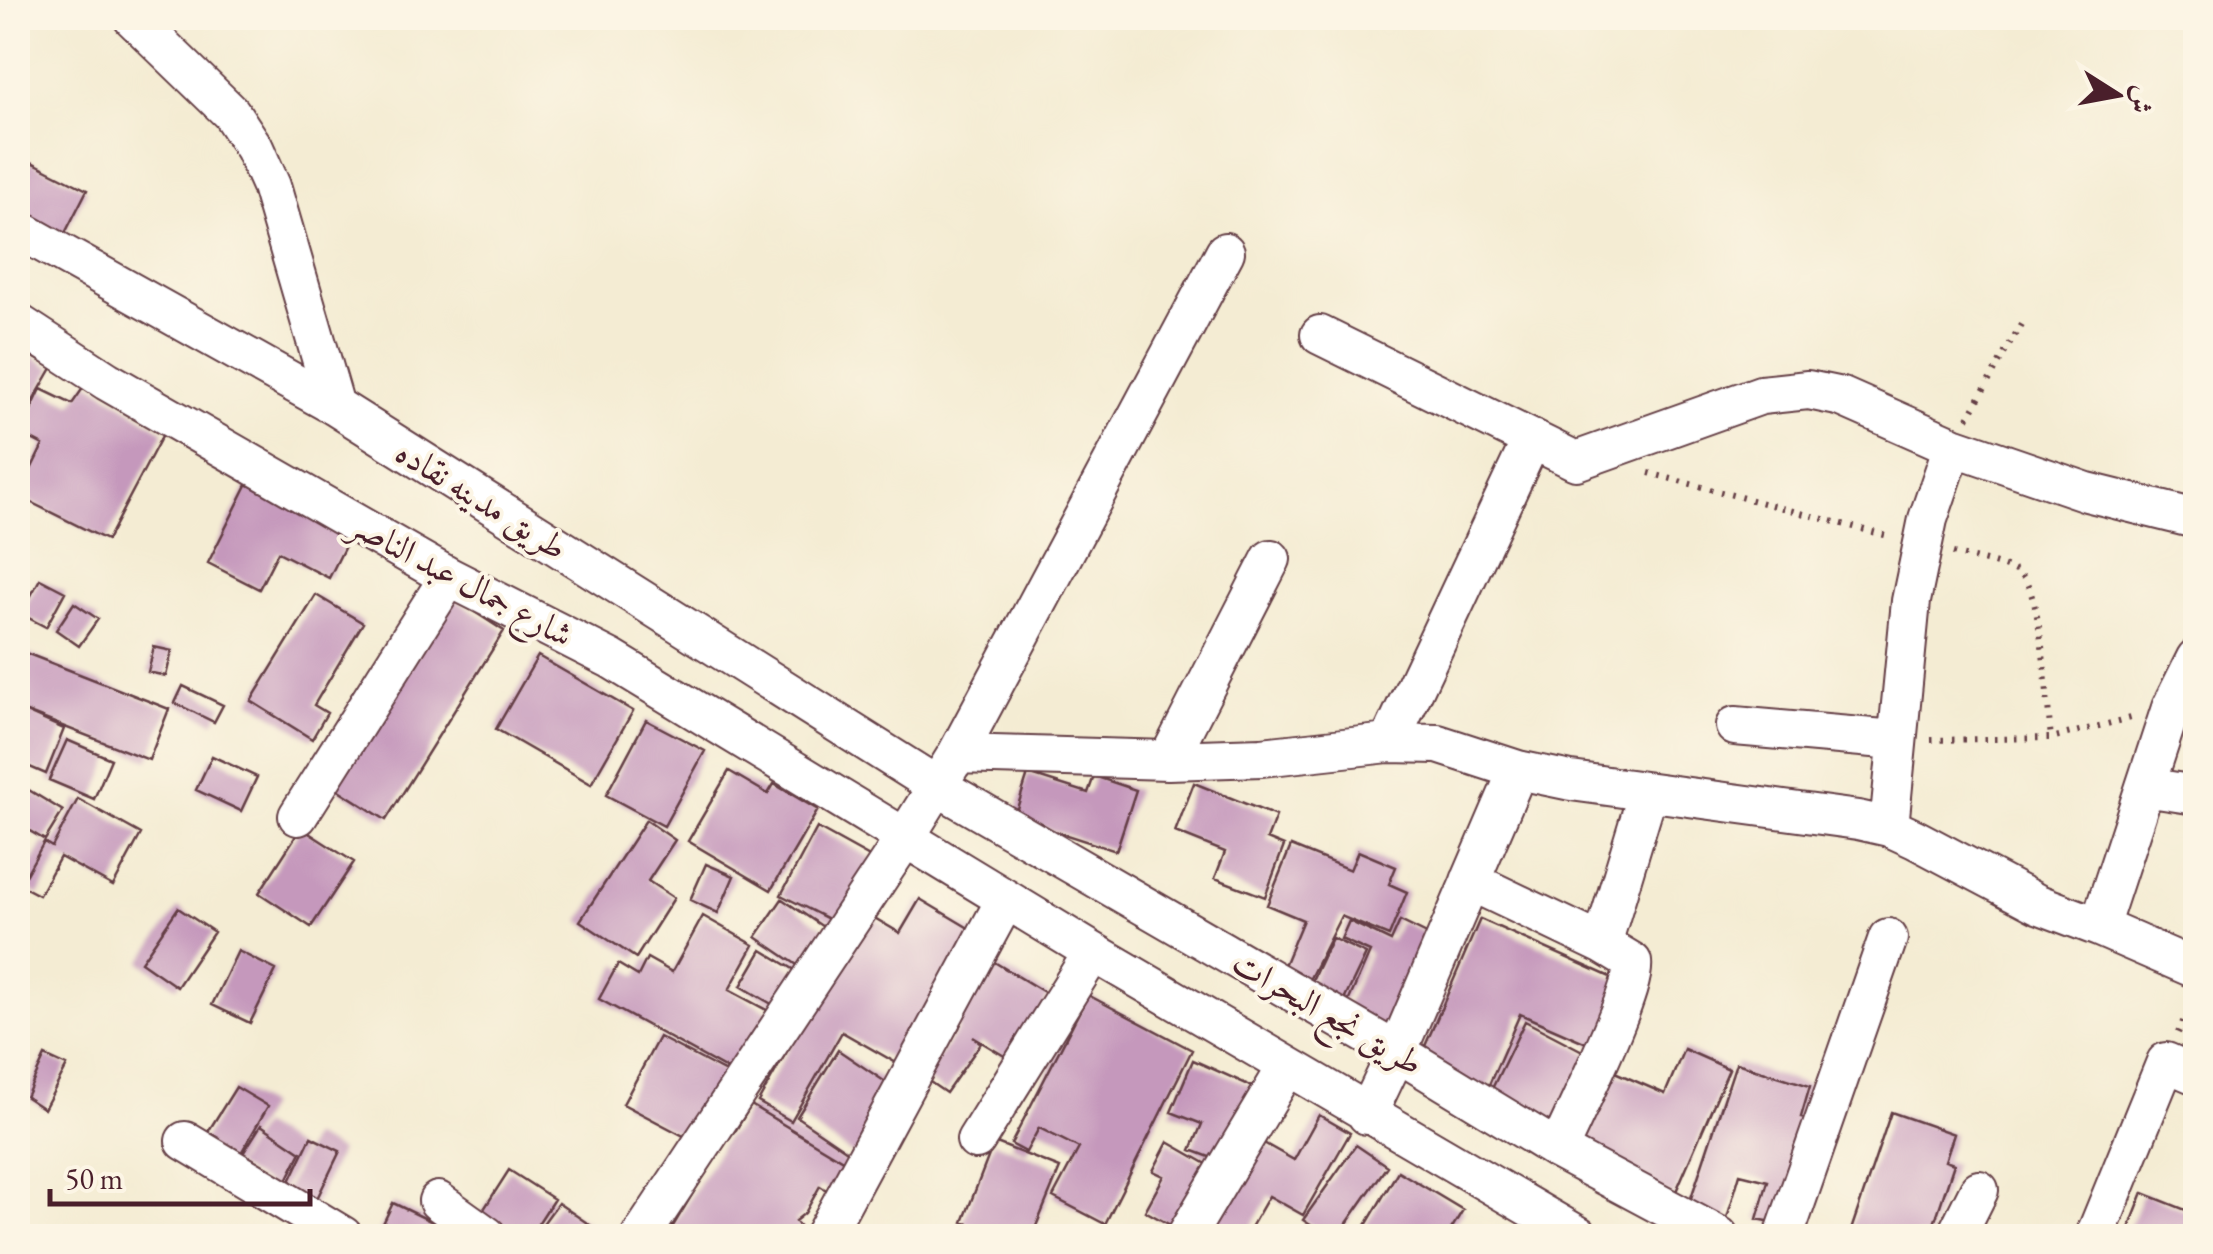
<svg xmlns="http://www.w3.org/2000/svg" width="2213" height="1254" font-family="'EB Garamond',Amiri,serif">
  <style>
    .building { fill: #c598bc }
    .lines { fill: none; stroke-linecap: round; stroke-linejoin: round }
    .minor-casing { stroke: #643e44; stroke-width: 42 }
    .path { stroke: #643e44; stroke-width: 6; stroke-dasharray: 2.5 8; stroke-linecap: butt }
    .minor { stroke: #fff; stroke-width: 38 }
    .labels { text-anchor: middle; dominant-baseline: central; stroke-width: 8; stroke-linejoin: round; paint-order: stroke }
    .street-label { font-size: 35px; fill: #4a1f2b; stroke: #fcf5e5 }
  </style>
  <rect width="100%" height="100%" fill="#fcf5e5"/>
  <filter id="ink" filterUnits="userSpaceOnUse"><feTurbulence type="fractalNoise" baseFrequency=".01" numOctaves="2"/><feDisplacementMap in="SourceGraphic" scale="20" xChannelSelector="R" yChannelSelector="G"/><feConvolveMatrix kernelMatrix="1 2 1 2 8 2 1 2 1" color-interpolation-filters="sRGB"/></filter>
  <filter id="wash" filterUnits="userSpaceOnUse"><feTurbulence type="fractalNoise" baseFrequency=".0048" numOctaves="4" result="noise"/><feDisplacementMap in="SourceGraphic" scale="40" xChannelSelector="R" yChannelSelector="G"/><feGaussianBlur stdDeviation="2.25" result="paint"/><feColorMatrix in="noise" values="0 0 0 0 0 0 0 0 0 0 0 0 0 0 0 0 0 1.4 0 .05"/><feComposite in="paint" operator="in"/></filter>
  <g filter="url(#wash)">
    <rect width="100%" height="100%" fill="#f4ecd3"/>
    <g id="blocks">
      <path class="building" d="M18,155L87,190L61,241L18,217Z
        M18,348L52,368L18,427Z
        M88,381L164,432L107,540L18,496L43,445L20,433L41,389L72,404Z
        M253,473L356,524L329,578L278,552L259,589L208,563Z
        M40,579L65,592L46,627L21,614Z
        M316,595L363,623L314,705L327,713L312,739L251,701Z
        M453,598L504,631L386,820L334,787Z
        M74,603L98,619L79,646L56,630Z
        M154,647L172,651L166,676L148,672Z
        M18,650L169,709L149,760L24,711L64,729L46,774L18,762Z
        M538,656L633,711L591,784L496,729Z
        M183,686L223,705L214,722L175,703Z
        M646,720L705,751L664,826L606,795Z
        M67,740L111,759L94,799L49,780Z
        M212,756L257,777L241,811L196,790Z
        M729,771L768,794L774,784L818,810L771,890L688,841Z
        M1028,774L1088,793L1094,776L1136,790L1116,851L1014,818Z
        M1194,783L1276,816L1267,839L1284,846L1265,897L1215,878L1225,852L1175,832Z
        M19,784L63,811L45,840L18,824Z
        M78,799L141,834L113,886L60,857L39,895L20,885L44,842L52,847Z
        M646,820L675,840L648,881L674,898L636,958L580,921Z
        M301,828L354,862L311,927L259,893Z
        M817,828L882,864L840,925L781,895Z
        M1291,846L1350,870L1358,851L1396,867L1389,884L1407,892L1389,936L1341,916L1304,990L1280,975L1303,920L1267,905Z
        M706,864L734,876L718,913L690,900Z
        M782,899L835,935L809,973L756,937Z
        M920,899L982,936L907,1069L842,1032L791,1121L758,1102L866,913L900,933Z
        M178,908L214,932L177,987L141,962Z
        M703,916L754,945L729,990L776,1015L741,1077L599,999L618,964L638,976L647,958L672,972Z
        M1480,919L1626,984L1598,1048L1520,1014L1485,1094L1419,1060Z
        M1349,921L1391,941L1400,921L1437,939L1395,1040L1342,1016L1370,952L1341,939Z
        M1332,938L1366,954L1338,1013L1306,993Z
        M762,950L808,978L787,1013L741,986Z
        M238,951L276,970L250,1023L212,1005Z
        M986,957L1049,995L1011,1060L973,1037L981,1043L946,1093L924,1078L959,1028L947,1022Z
        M1088,995L1192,1050L1105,1224L1053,1197L1079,1148L1039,1128L1026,1152L1011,1144Z
        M1525,1021L1592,1056L1554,1140L1486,1101Z
        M659,1037L735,1077L699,1144L623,1104Z
        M1684,1049L1729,1069L1674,1196L1565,1148L1601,1066L1665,1094Z
        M838,1050L899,1091L856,1157L797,1117Z
        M45,1056L67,1066L44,1109L26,1097Z
        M1193,1060L1260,1090L1220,1161L1191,1150L1202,1124L1171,1112Z
        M1736,1063L1810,1086L1801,1117L1819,1121L1783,1224L1757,1219L1768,1181L1740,1174L1726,1221L1687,1210Z
        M236,1087L268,1106L234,1165L201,1143Z
        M751,1105L849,1164L831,1193L820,1186L805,1213L795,1221L802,1229L798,1236H667L726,1138L736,1130Z
        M1891,1112L1954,1134L1945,1161L1954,1164L1930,1236H1849Z
        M1319,1115L1350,1133L1303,1215L1269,1196L1246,1236H1196L1253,1137L1294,1160Z
        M261,1125L301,1152L281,1192L235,1166Z
        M311,1137L340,1151L311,1211L284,1194Z
        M994,1142L1060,1168L1032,1236H1001L963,1222Z
        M1168,1142L1219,1171L1185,1233L1145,1211L1164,1176L1153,1171Z
        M1356,1145L1387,1166L1338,1236H1327L1303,1220Z
        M509,1170L554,1199L530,1236H497L475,1223Z
        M1398,1171L1463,1210L1447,1236H1369L1362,1232Z
        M2143,1193L2196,1214V1236H2126Z
        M393,1203L445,1228L464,1236H377Z
        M558,1203L606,1236H534Z"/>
    </g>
  </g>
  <g filter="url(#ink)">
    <use href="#blocks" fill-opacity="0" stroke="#643e44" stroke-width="2.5"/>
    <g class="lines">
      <g class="minor-casing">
        <path id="minor" d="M133,18L231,113L254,148L271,186L335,406
          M18,229L335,406L937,786L1397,1052L1558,1150L1719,1236
          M18,323L107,381L449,577L611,659L1093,952L1579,1236
          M1320,335L1576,461L1761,395L1808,390L1842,397L1953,446L2087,492L2196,519
          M1735,726L1896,740
          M1389,743L1532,439
          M957,754L1168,760L1262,757L1389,743L1438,744L1518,770L1571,781L1858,820L1889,827L1915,839L2038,904L2099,927L2196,969
          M1168,760L1271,559
          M2145,787L2196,795
          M298,816L449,577
          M1889,827L1911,601L1928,519L1953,446
          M1470,881L1602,944L1632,962C1637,989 1572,1118 1558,1150
          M2099,927L2171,708L2196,658
          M1602,944L1648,792
          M1367,1115L1397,1052L1518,770
          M976,1140L1093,952
          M185,1141L343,1236
          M438,1201L487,1236
          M641,1236L905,838L957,754L1225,252
          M824,1236L1006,899
          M1186,1236L1287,1067
          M1784,1236L1888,938
          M1956,1236L1979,1190
          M2095,1236L2166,1062L2196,1075"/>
      </g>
      <path class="path" d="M1968,418L2024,319
        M1649,473L1888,536
        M1953,553C1970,558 2009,564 2021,575C2043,597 2047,704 2051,738
        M1931,740L2051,738L2131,718
        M2178,1033L2191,1003"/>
      <use href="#minor" class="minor"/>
    </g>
  </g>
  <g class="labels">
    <g class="street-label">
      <text transform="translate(482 499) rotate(32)">طريق مدينه نقاده</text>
      <text transform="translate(462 579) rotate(28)">شارع جمال عبد الناصر</text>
      <text transform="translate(1328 1012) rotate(30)">طريق نجع البحرات</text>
    </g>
  </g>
  <rect width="2213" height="1254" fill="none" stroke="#fcf5e5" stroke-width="60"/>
  <g transform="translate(2118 95) rotate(101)" stroke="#fcf5e5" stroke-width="8" paint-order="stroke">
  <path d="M0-8L18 38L0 25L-18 38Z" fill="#4a1f2b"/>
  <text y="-15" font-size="28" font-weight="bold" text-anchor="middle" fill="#4a1f2b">ش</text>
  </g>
  <path d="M50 1189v15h260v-15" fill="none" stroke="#4a1f2b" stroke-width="5"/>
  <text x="65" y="1189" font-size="30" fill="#4a1f2b" stroke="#fcf5e5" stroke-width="8" paint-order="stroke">50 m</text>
</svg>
